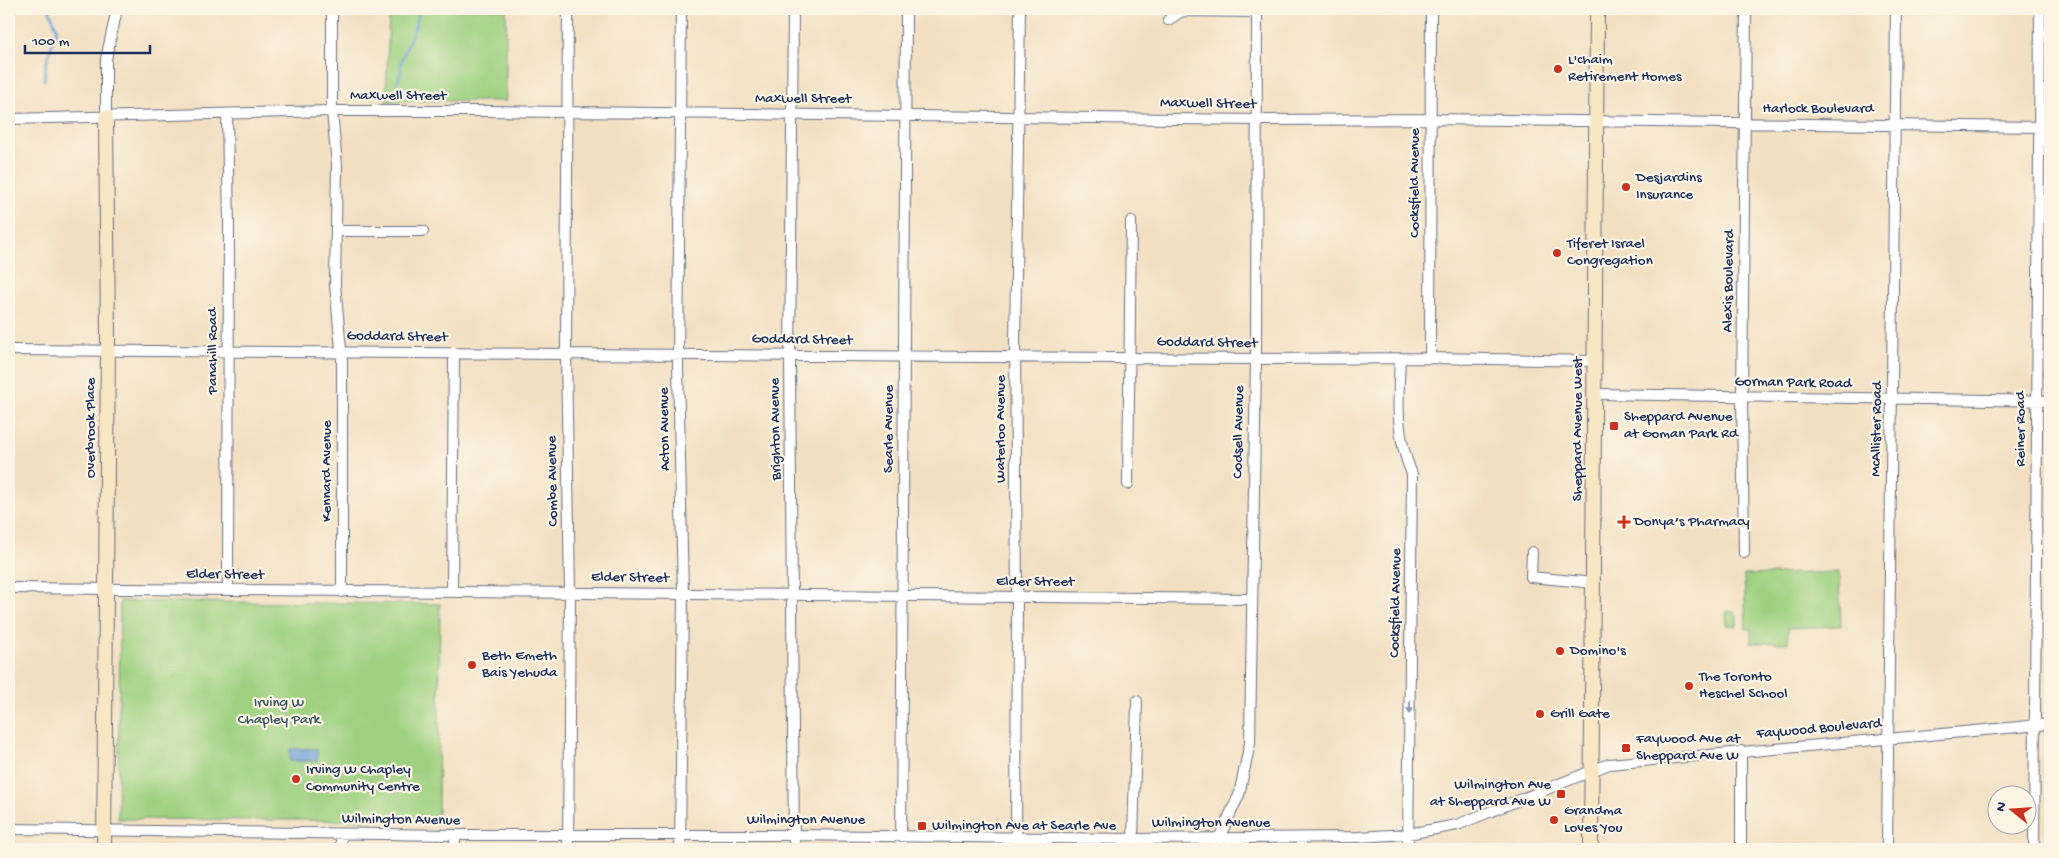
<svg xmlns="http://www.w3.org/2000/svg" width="2059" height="858" font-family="'Gochi Hand',sans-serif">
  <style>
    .green { fill: #9fd181; stroke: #5d8070 }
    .water { fill: #6fa3db; stroke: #45699c }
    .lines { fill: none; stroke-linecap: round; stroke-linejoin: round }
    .stream { stroke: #6fa3db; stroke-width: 2.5 }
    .street-casing { stroke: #676d81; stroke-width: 12 }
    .secondary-casing { stroke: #676d81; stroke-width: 16 }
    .street { stroke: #fff; stroke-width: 10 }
    .secondary { stroke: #f9e7c3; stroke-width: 14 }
    .oneway { fill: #8d97ae }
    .poi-dot { fill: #c8321e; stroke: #fcf5e5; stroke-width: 2 }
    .labels { text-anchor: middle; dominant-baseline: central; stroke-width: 4.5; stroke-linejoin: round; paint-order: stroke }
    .poi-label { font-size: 15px; fill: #1b2f5e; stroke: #fcf5e5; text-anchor: start }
    .street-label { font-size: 15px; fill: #1b2f5e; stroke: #fcf5e5 }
    .park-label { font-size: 15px; fill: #3c5867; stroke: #fcf5e5 }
  </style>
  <rect width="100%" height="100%" fill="#fcf5e5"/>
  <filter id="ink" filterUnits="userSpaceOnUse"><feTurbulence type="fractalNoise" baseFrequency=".02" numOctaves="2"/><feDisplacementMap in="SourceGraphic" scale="10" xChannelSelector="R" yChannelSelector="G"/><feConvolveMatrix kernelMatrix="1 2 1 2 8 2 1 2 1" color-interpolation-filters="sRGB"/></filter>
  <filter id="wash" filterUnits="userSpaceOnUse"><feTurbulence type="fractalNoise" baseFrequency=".0096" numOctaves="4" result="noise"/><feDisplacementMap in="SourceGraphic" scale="20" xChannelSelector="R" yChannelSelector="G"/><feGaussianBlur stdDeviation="1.12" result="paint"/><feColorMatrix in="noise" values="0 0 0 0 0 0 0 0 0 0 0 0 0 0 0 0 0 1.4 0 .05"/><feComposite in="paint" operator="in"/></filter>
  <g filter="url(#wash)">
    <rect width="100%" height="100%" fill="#f3e0c3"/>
    <path class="green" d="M389,9H506V101H386Z
      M1839,572L1841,626L1788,628V643H1751V629H1746L1744,575Z
      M120,601L440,604L438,821L118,819Z
      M1726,612L1733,611L1737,615V626L1727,625Z"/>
    <path class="water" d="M290,749H317V761H290Z"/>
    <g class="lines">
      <path class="stream" d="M44,80L46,64L57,29L49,9
        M397,82C402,76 400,70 401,63C405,45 419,27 418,9"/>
    </g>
  </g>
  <g filter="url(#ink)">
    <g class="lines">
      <g class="street-casing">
        <path id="street" d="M332,9V111L337,165L335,285L342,360V592
          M568,9L566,353L570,593L568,849
          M793,9L790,363L794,849
          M1168,20L1182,11L1258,12
          M227,114L229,226L228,589
          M106,117V59L117,9
          M9,119L332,111H485L1257,120L1430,119L2039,127
          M336,231H423
          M9,350L1256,359L1430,358L1595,361
          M1430,358L1431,9
          M1400,359C1398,401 1395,434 1412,474L1408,849
          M1595,394L2050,401
          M1128,484L1131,221
          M1532,552L1531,577L1594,583
          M1744,553L1742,398L1746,9
          M9,588L1252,599
          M452,592L454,353
          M9,829L455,835H794L1133,839L1358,837L1408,834L1457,825L1609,764L2050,724
          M1133,839L1137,701
          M341,849V834
          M455,849V835
          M680,849L683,594L678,366L681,9
          M901,849L906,9
          M1016,849L1017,597L1015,343L1020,9
          M1214,849L1239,795L1250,743L1256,359L1257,9
          M1301,849V838
          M1741,849V751
          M1887,849L1896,9
          M2034,849L2040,9"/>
      </g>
      <g class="secondary-casing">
        <path id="secondary" d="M104,849L108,339L106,117
          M1591,849L1597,9"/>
      </g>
      <use href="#street" class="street"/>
      <use href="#secondary" class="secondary"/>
    </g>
    <defs><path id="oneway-solid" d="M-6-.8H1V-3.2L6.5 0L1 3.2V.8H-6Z" transform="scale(1.25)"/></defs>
    <use class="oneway" href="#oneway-solid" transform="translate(1410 707) rotate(91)"/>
  </g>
  <g class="poi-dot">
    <circle cx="1558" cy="69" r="5"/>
    <circle cx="1626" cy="187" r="5"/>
    <circle cx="1557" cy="253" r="5"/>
    <rect x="1609" y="421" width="10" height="10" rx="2.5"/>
    <path d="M1621.5 514.5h5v5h5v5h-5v5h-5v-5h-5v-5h5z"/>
    <circle cx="1560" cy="651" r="5"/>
    <circle cx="472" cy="665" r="5"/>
    <circle cx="1689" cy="686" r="5"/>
    <circle cx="1540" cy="714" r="5"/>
    <rect x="1621" y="743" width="10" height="10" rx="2.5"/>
    <circle cx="296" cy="779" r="5"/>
    <rect x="1556" y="789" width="10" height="10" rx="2.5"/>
    <circle cx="1554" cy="820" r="5"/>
    <rect x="917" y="821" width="10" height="10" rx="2.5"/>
  </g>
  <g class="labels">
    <g class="poi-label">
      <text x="1568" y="60">L'chaim<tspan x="1568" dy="17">Retirement Homes</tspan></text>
      <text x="1636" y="178">Desjardins<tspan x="1636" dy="17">Insurance</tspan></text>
      <text x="1567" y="244">Tiferet Israel<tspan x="1567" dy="17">Congregation</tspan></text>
      <text x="1624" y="417">Sheppard Avenue<tspan x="1624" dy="17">at Goman Park Rd</tspan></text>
      <text x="1634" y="522">Donya’s Pharmacy</text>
      <text x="1570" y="651">Domino's</text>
      <text x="482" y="656">Beth Emeth<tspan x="482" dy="17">Bais Yehuda</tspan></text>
      <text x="1699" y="677">The Toronto<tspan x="1699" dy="17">Heschel School</tspan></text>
      <text x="1550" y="714">Grill Gate</text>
      <text x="1636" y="739">Faywood Ave at<tspan x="1636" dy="17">Sheppard Ave W</tspan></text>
      <text x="306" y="770">Irving W Chapley<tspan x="306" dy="17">Community Centre</tspan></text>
      <text x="1551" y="785" text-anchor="end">Wilmington Ave<tspan x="1551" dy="17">at Sheppard Ave W</tspan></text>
      <text x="1564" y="811">Grandma<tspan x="1564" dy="17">Loves You</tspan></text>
      <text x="932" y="826">Wilmington Ave at Searle Ave</text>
    </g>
    <g class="street-label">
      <text x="398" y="96">Maxwell Street</text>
      <text x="803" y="99">Maxwell Street</text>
      <text transform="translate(1208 104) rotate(1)">Maxwell Street</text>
      <text x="1818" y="109">Harlock Boulevard</text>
      <text transform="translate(1415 183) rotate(-90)">Cocksfield Avenue</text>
      <text transform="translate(1729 281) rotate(-89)">Alexis Boulevard</text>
      <text transform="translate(397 337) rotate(1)">Goddard Street</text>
      <text transform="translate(802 340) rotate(1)">Goddard Street</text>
      <text transform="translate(1207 343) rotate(1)">Goddard Street</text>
      <text transform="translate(213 351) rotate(-90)">Panahill Road</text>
      <text transform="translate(1793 383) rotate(1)">Gorman Park Road</text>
      <text transform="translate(91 428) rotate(-90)">Overbrook Place</text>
      <text transform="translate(665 429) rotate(-91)">Acton Avenue</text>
      <text transform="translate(776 429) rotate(-91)">Brighton Avenue</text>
      <text transform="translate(889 429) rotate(-90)">Searle Avenue</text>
      <text transform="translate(1001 429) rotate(-90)">Waterloo Avenue</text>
      <text transform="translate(1578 429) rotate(-90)">Sheppard Avenue West</text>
      <text transform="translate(1877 429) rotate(-89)">McAllister Road</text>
      <text transform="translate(2021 429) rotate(-90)">Reiner Road</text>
      <text transform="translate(1239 432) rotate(-89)">Codsell Avenue</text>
      <text transform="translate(327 471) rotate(-90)">Kennard Avenue</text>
      <text transform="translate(553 481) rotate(-91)">Combe Avenue</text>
      <text transform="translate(225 575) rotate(1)">Elder Street</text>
      <text transform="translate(630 578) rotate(1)">Elder Street</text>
      <text x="1035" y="582">Elder Street</text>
      <text transform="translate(1396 603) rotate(-89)">Cocksfield Avenue</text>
      <text transform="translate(1819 729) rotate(-5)">Faywood Boulevard</text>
      <text transform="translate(401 820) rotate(1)">Wilmington Avenue</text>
      <text x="806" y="820">Wilmington Avenue</text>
      <text x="1211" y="823">Wilmington Avenue</text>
    </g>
    <g class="park-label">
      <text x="279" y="703">Irving W<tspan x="279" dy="17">Chapley Park</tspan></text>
    </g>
  </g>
  <rect width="2059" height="858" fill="none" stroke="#fcf5e5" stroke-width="30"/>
  <g transform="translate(2012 810) rotate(287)"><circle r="24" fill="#fcf5e5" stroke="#a2a6af"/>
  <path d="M0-4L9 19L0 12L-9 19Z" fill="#c8321e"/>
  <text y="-8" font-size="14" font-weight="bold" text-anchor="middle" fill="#1b2f5e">N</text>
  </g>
  <path d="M25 45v8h125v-8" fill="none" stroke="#1b2f5e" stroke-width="2.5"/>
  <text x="32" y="45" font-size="15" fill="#1b2f5e" stroke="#fcf5e5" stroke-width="4" paint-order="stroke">100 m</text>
</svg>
